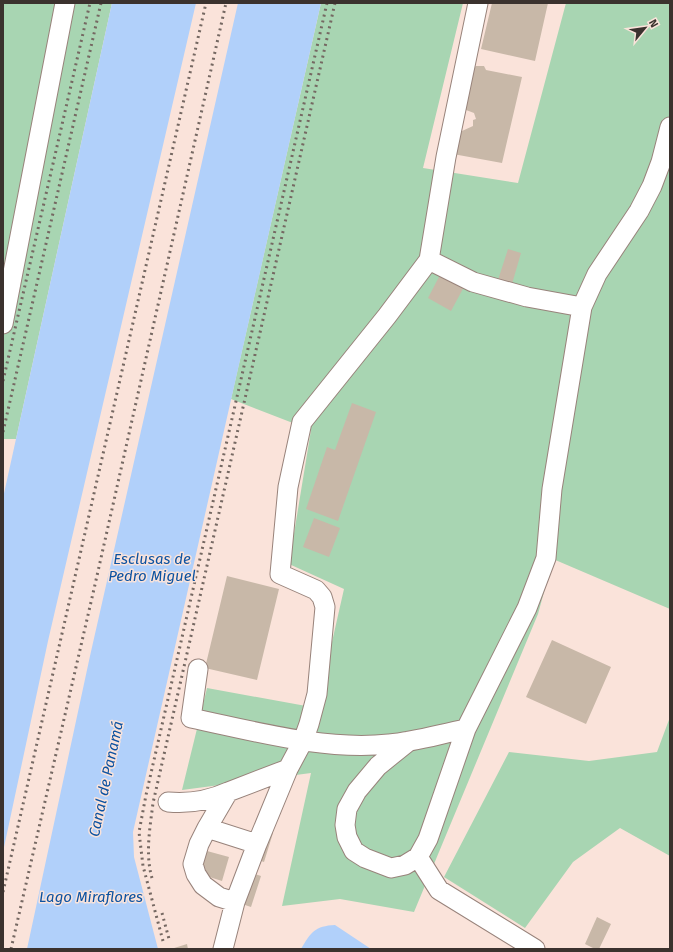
<svg xmlns="http://www.w3.org/2000/svg" width="673" height="952" font-family="'Fira Sans',sans-serif">
  <style>
    .green { fill: #a8d5b2 }
    .water { fill: #b1d0fa }
    .building { fill: #c8b8a8 }
    .lines { fill: none; stroke-linecap: round; stroke-linejoin: round }
    .minor-casing { stroke: #98837b; stroke-width: 21 }
    .minor { stroke: #fff; stroke-width: 19 }
    .rail { stroke: #756862; stroke-width: 3; stroke-dasharray: 2 4; stroke-linecap: butt }
    .labels { text-anchor: middle; dominant-baseline: central; stroke-width: 3; stroke-linejoin: round; paint-order: stroke }
    .water-label { font-size: 15px; font-style: italic; fill: #0c52a1; stroke: #fae3da }
  </style>
  <rect width="100%" height="100%" fill="#fae3da"/>
  <path class="green" d="M3,3H112L16,439H3Z
    M321,3H463L423,168L518,183L566,3H670V609L553,559L538,614L414,912L340,899L282,906L311,773L182,790L207,688L317,708L344,589L289,564L311,430L231,399Z
    M670,717V856L620,828L573,862L525,928L444,877L509,752L589,761L657,752Z"/>
  <path class="water" d="M112,3H196L48,641L3,852V498Z
    M238,3H321L133,832L134,857L158,949H27L90,656Z
    M335,925L371,949H301C311,932 315,926 335,925Z"/>
  <path class="building" d="M492,3H548L535,61L481,49Z
    M476,66H484L486,70L522,77L502,163L453,154L457,132L462,131L473,126V120L476,119L474,113L466,110L464,106L471,70Z
    M508,249L521,253L512,284L498,280Z
    M441,273L465,285L451,311L428,298Z
    M352,403L376,412L338,521L306,509L327,447L335,450Z
    M314,518L340,528L329,557L303,547Z
    M227,576L279,589L257,680L205,668Z
    M552,640L611,667L586,724L526,697Z
    M264,830L273,833L264,862L255,859Z
    M207,851L229,857L222,881L200,874Z
    M248,872L261,876L251,907L239,903Z
    M597,917L611,924L599,949H595L585,944Z
    M187,944L188,949H171Z"/>
  <g class="lines">
    <g class="minor-casing">
      <path id="minor" d="M429,260L473,282L527,297L582,307
        M3,324L65,3
        M198,669L191,718C254,731 324,751 389,744C415,742 440,734 466,729
        M409,741L378,766L357,791L347,809L345,825L347,837L354,851L365,858L391,868L405,865L418,857L428,839L466,729L527,608L546,558L552,489L582,307L597,274L639,211L652,186L661,162L670,127
        M168,802C190,804 208,801 228,792
        M207,828L257,844
        M418,857L439,890L535,949
        M235,902L219,897L203,885L196,874L193,864L199,844L207,828L228,792L288,769
        M223,949L235,902L257,844L288,769L303,741L309,724L317,694L325,607L322,597L316,590L280,574L288,487L302,422L387,316L429,260L446,157L478,3"/>
    </g>
    <use href="#minor" class="minor"/>
    <path class="rail" d="M3,381L90,3
      M3,432L101,3
      M152,878C145,854 150,828 153,803L335,3
      M3,892L206,3
      M162,913L169,939
      M163,941L143,866L139,832L146,795L327,3
      M11,949L94,589L226,3"/>
  </g>
  <g class="labels">
    <g class="water-label">
      <text x="152" y="559">Esclusas de<tspan x="152" dy="17">Pedro Miguel</tspan></text>
      <text transform="translate(106 779) rotate(-78)">Canal de Panamá</text>
      <text x="91" y="897">Lago Miraflores</text>
    </g>
  </g>
  <rect width="673" height="952" fill="none" stroke="#3b322e" stroke-width="8"/>
  <g transform="translate(645 28) rotate(61)" stroke="#fae3da" stroke-width="3" paint-order="stroke">
  <path d="M0-3L7 15L0 10L-7 15Z" fill="#3b322e"/>
  <text y="-6" font-size="11" font-weight="bold" text-anchor="middle" fill="#3b322e">N</text>
  </g>
</svg>
